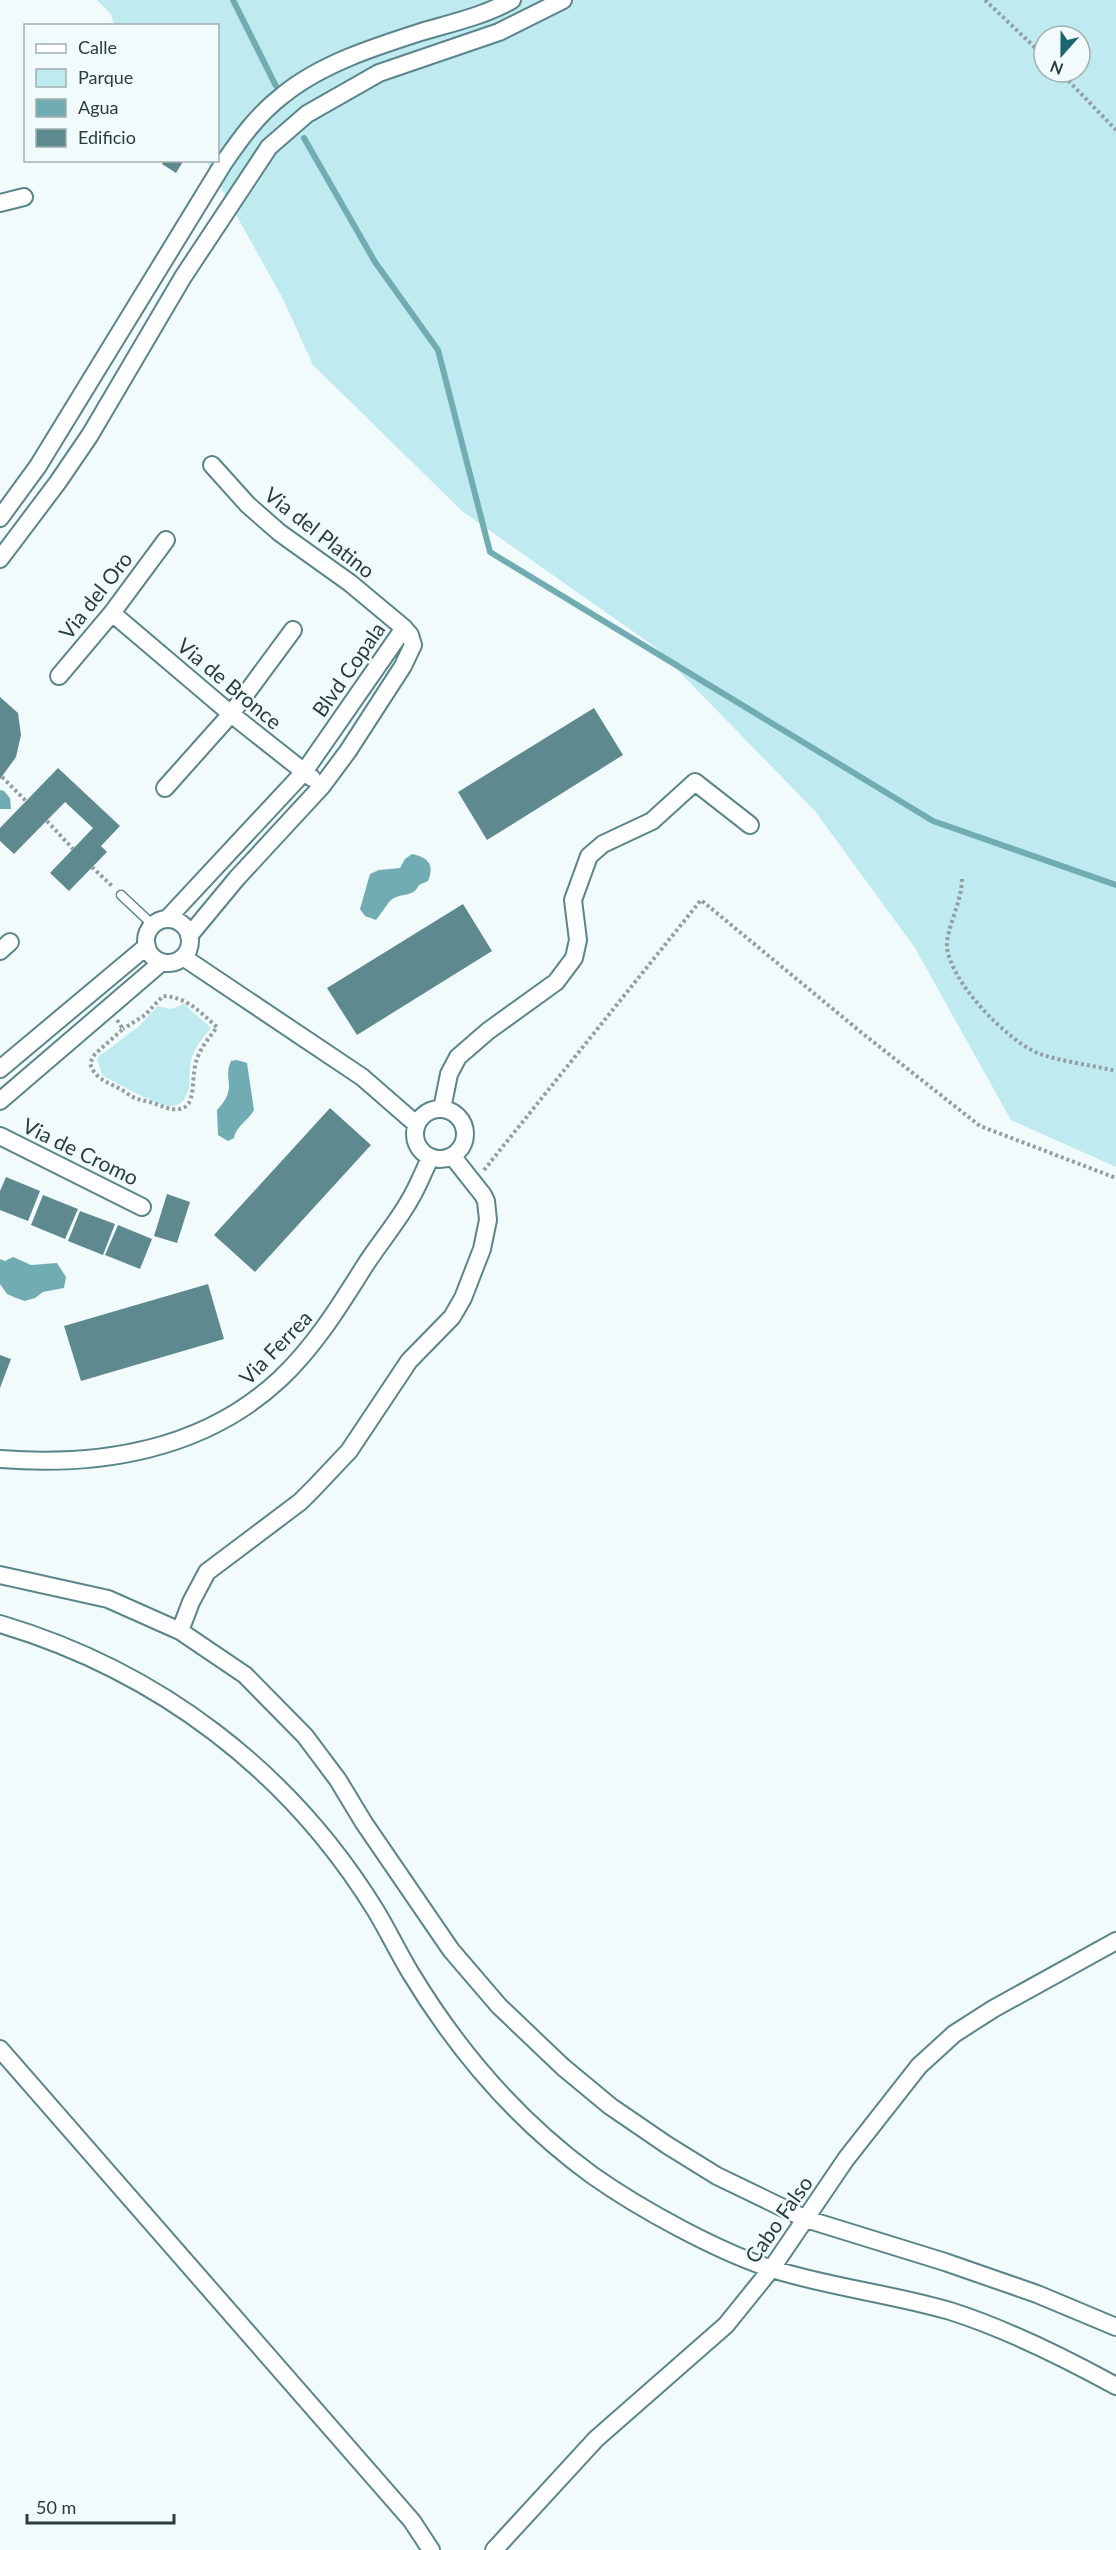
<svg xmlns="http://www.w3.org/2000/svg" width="1116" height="2550" font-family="Lato,sans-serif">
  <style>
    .green { fill: #bfeaf0; fill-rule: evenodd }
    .water { fill: #71acb3 }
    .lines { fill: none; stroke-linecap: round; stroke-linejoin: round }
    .stream { stroke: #71acb3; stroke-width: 6 }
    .building { fill: #5e898f }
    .service-casing { stroke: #5a858a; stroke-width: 11 }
    .minor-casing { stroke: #5a858a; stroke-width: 20 }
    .path { stroke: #929fa1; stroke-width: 4; stroke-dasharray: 3 3; stroke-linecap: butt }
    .service { stroke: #fff; stroke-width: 8 }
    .minor { stroke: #fff; stroke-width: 16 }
    .labels { text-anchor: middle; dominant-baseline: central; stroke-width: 5; stroke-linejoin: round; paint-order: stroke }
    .street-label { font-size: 21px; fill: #293c3e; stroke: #f2fbfc }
  </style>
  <rect width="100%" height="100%" fill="#f2fbfc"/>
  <path class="green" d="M97,0H1116V1167L1011,1120L915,948L815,811L655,647L462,511L313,365L283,299L206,161L218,160V26L114,25L111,14ZM1044,36H1080V72H1044Z
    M184,1004L211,1028C200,1041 191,1051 190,1069C189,1075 190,1082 189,1088C187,1097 182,1106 171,1106C156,1106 117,1083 102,1075L97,1058L138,1027L158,1006L171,1009Z"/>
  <path class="water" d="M0,790L4,791L10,798L11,809H0Z
    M412,854C428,857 435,865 428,881L419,885C413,898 402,892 391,900C386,905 381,914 376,920L365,916L360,909L370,874L379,870L400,868L405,859Z
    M237,1060L247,1063L254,1110C249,1120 236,1126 234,1138L228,1141L218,1135L217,1110C239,1087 222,1081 231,1061Z
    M13,1257L31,1265L57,1263L66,1277L64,1288L43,1292L35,1298L25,1301L16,1298L7,1294L0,1284V1259L5,1261Z"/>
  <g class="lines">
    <path class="stream" d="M233,0L276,86
      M304,138L375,262L438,350L490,552L933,821L1116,885"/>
  </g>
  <path class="building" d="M164,160H184L176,173L162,164Z
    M0,697L18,713L21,735L16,757L0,779Z
    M594,708L623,755L487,840L458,792Z
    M58,768L120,826L101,846L107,852L69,891L50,873L93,828L65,802L14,854L0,841V828Z
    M463,904L492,951L357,1035L327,988Z
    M330,1108L371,1145L255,1272L214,1235Z
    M6,1177L40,1191L28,1221L0,1210V1191Z
    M167,1194L190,1202L177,1243L154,1236Z
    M43,1195L78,1209L65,1239L31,1225Z
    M80,1211L115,1224L103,1255L68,1241Z
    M118,1225L152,1239L140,1269L105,1255Z
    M208,1284L224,1339L81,1381L64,1326Z
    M0,1355L11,1359L0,1388Z"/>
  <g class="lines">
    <g class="service-casing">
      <path id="service" d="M121,895L153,925"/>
    </g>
    <g class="minor-casing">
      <path id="minor" d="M0,203L24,197
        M0,518L38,466L223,164C240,139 258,114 283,95C321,64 374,47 421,32C451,23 484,16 512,0
        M0,559L58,482L90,435L183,277L269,147L307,114L379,73L499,32L563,0
        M112,613L231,714L312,778
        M59,676L112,613L166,540
        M165,788L231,714L293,630
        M167,919L304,772L404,628
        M146 941a22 22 0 1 1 44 0a22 22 0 1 1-44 0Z
        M189,936L237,878L322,786L348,751L403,666L413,645L410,635L404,628L350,583L280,533L248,505L212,465
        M0,951L10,942
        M183,957L362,1077L416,1124
        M0,1069L147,946
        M0,1101L162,962
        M415 1134a25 25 0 1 1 50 0a25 25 0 1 1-50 0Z
        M442,1109L449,1074L458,1057L488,1031L556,982L574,958L578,940L573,900L589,856L603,844L652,821L695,782L750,825
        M0,1136L142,1207
        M0,1459C100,1467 204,1450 280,1379C314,1347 339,1307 364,1267C378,1245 395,1225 408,1203C417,1189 423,1173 430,1158
        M0,1575L108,1599L180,1631L245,1675L305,1736L338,1780L364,1823L451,1950L499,2006L563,2067L610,2106L667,2145L717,2176L806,2219L945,2262L1037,2294L1116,2327
        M0,1624C158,1671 289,1770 376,1911C388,1931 398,1952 410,1972C457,2050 518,2121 592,2175C640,2209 717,2251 772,2269C829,2287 892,2294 950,2311C1007,2329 1063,2357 1116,2386
        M180,1631L191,1602L207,1572L300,1502L315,1487L349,1451L409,1361L452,1317L463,1298L482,1249L488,1220L486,1201L483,1195L453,1157
        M0,2049L412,2521L431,2550
        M494,2550L596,2439L726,2325L772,2268L846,2159L919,2066L954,2034L993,2009L1116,1941"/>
    </g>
    <path class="path" d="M985,0L1044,56
      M1060,72L1116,130
      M2,777L26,801
      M47,821L73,849
      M92,867L112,886
      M962,879C962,901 946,930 947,946C949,981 1008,1042 1040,1054C1064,1062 1091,1065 1116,1071
      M117,1020L123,1029L95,1054L90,1063C95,1082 114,1083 128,1094C137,1101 148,1100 158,1105C203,1122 188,1084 197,1059C201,1047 210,1037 217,1027C200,1012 187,997 163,996L145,1015L123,1029
      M484,1170L701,900L862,1033L980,1126L1116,1178"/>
    <use href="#service" class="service"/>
    <use href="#minor" class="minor"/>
  </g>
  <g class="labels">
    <g class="street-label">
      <text transform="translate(320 532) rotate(38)">Via del Platino</text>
      <text transform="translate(95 595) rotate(-52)">Via del Oro</text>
      <text transform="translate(348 669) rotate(-55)">Blvd Copala</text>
      <text transform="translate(230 683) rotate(40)">Via de Bronce</text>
      <text transform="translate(81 1151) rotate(26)">Via de Cromo</text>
      <text transform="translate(275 1347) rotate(-46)">Via Ferrea</text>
      <text transform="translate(778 2219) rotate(-55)">Cabo Falso</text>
    </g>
  </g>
  <rect x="24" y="24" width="195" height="138" fill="#f2fbfc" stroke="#a2afb0" stroke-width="1.5"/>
  <rect x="36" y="44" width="30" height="9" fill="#ffffff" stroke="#a2afb0" stroke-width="1.5"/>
  <text x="78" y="54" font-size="18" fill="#293c3e">Calle</text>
  <rect x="36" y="69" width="30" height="18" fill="#bfeaf0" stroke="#a2afb0" stroke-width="1.5"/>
  <text x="78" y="84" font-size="18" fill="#293c3e">Parque</text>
  <rect x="36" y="99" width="30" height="18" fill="#71acb3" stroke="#a2afb0" stroke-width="1.5"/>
  <text x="78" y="114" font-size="18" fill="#293c3e">Agua</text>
  <rect x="36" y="129" width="30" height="18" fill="#5e898f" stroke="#a2afb0" stroke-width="1.5"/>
  <text x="78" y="144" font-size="18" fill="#293c3e">Edificio</text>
  <g transform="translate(1062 54) rotate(201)"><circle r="28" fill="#f2fbfc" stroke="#a2afb0" stroke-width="1.5"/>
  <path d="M0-4.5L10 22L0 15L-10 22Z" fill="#1a676f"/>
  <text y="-9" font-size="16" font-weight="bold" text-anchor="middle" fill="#293c3e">N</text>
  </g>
  <path d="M27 2514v9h147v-9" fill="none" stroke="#293c3e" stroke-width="3"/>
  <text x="36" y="2514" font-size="18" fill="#293c3e" stroke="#f2fbfc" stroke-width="4.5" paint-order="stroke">50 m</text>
</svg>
